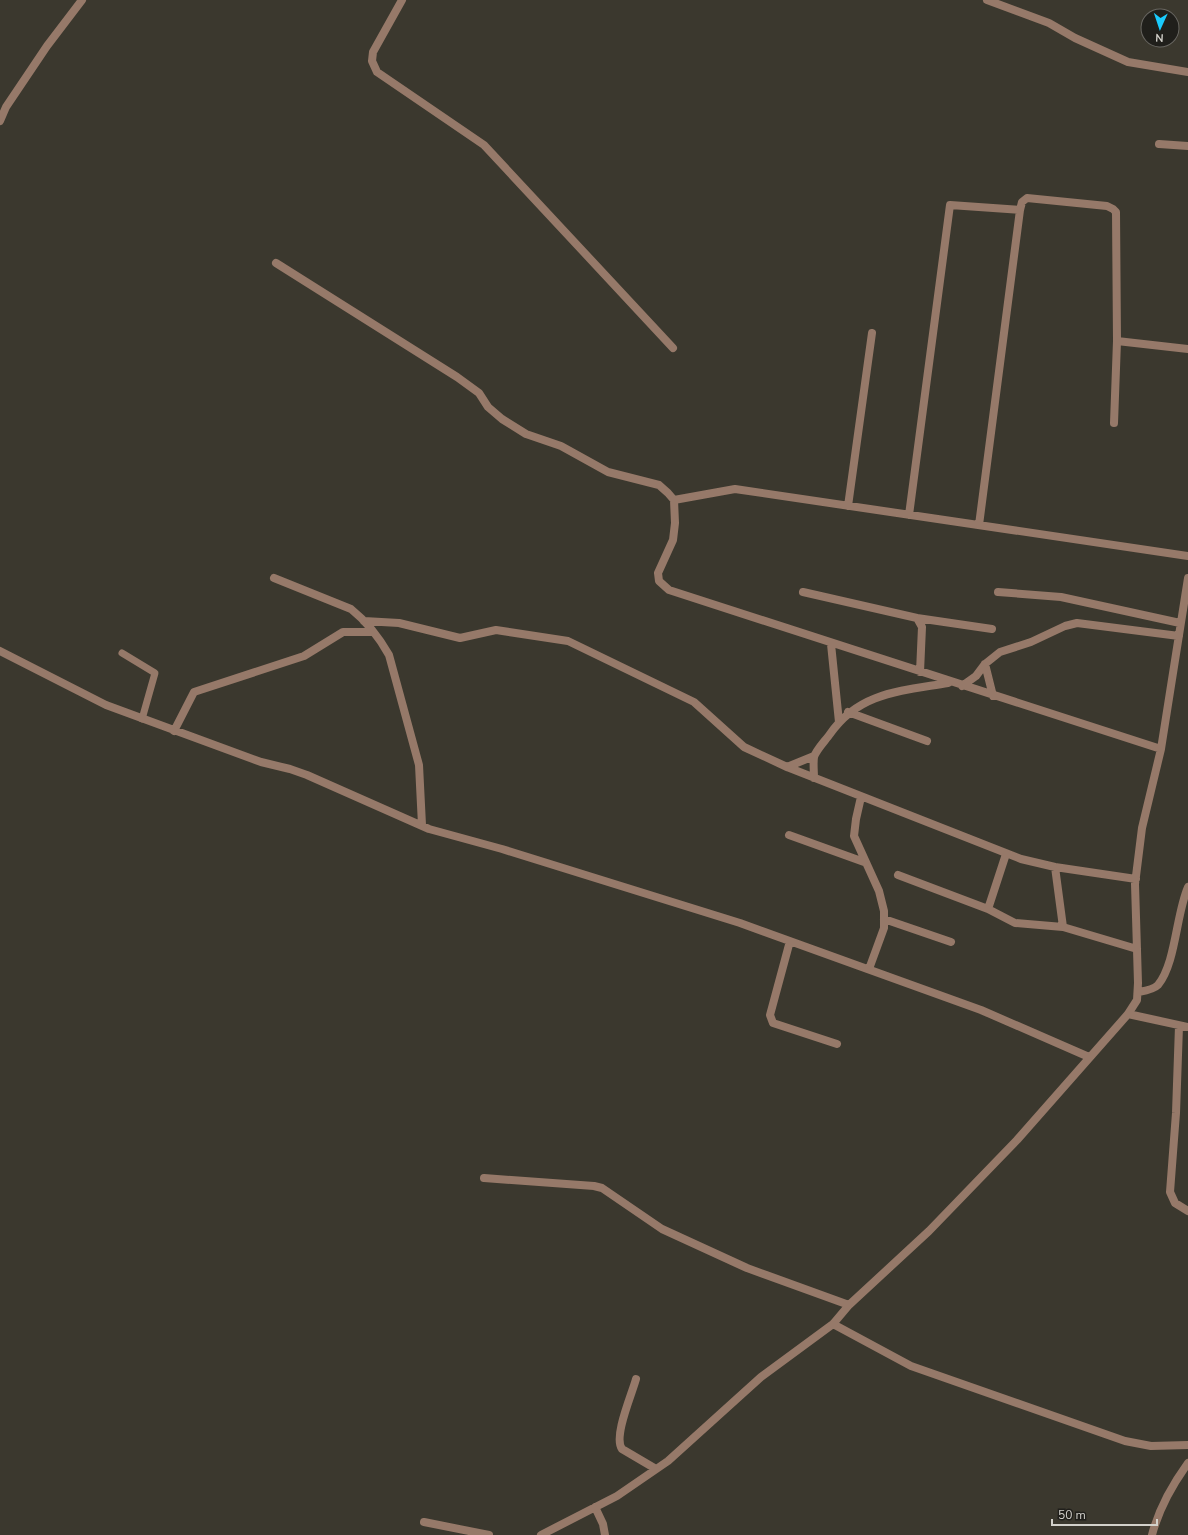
<svg xmlns="http://www.w3.org/2000/svg" width="1188" height="1535" font-family="'Nunito Sans',sans-serif">
  <style>
    .lines { fill: none; stroke-linecap: round; stroke-linejoin: round }
    .lane { stroke: #967969; stroke-width: 7 }
    .street { stroke: #967969; stroke-width: 8 }
  </style>
  <rect width="100%" height="100%" fill="#3b382e"/>
  <g class="lines">
    <path class="lane" d="M122,653L155,673L142,719"/>
    <path class="street" d="M402,0L373,52L372,61L377,72L484,145L673,348
      M987,0L1049,23L1075,38L1128,62L1188,72
      M0,121L6,107L47,46L82,0
      M1159,144L1188,146
      M276,263L457,377L479,393L488,407L502,419L526,434L561,446L608,472L659,485L668,493L674,500L675,523L673,540L658,573L659,581L669,590L1161,749
      M1117,341L1188,349
      M674,500L735,489L1188,556
      M848,506L872,333
      M909,515L950,205L1020,210
      M979,525L1020,210L1022,202L1027,198L1107,206L1113,209L1116,212L1117,341L1114,423
      M274,578L351,609C366,621 380,639 389,655L419,765L422,825
      M803,592L917,618L922,627L920,672
      M998,592L1061,597L1180,623
      M917,618L992,629
      M364,621L399,623L460,638L496,630L568,641L694,702L744,747L787,767L1021,859L1055,867L1136,879
      M831,644L839,722
      M0,651L106,705L261,762L290,769L307,775L429,829L502,849L740,923L981,1010L1089,1057
      M985,664L993,696
      M962,686L976,676L985,664L1000,652L1031,642L1065,626L1077,623L1179,636
      M848,712L927,741
      M174,731L194,692L304,656L343,632H372
      M787,767L814,756
      M814,778C814,772 813,763 814,757C816,750 825,741 830,734C859,692 901,691 948,683
      M861,797L856,819L854,836L879,891L884,911V928L869,969
      M789,835L864,862
      M1055,867L1063,927
      M898,875L988,909L1015,923L1063,927L1137,949
      M988,909L1006,854
      M884,919L951,942
      M790,941L770,1015L773,1023L837,1044
      M1138,992C1144,991 1153,990 1158,985C1176,963 1176,914 1188,887
      M1128,1014L1188,1027
      M1179,1026L1176,1113L1170,1192L1175,1203L1188,1211
      M484,1178L594,1186L602,1188L662,1229L747,1268L849,1305
      M833,1324L911,1366L1125,1441L1151,1446L1188,1445
      M636,1379C632,1394 613,1437 622,1449L656,1469
      M595,1507L603,1524L605,1535
      M424,1522L489,1535
      M541,1535L617,1496L668,1461L761,1377L833,1324L849,1305L929,1231L1017,1140L1128,1014L1137,1000L1138,983L1135,884L1142,828L1161,749L1188,578
      M1152,1535C1159,1508 1172,1485 1188,1463"/>
  </g>
  <g transform="translate(1160 28) rotate(183)"><circle r="19" fill="#201f1b" stroke="#686661"/>
  <path d="M0-3L7 15L0 10L-7 15Z" fill="#1acafc"/>
  <text y="-6" font-size="11" font-weight="bold" text-anchor="middle" fill="#d3d1cb">N</text>
  </g>
  <path d="M1052 1519v6h105v-6" fill="none" stroke="#d3d1cb" stroke-width="2"/>
  <text x="1058" y="1519" font-size="12" fill="#d3d1cb" stroke="#201f1b" stroke-width="3" paint-order="stroke">50 m</text>
</svg>
